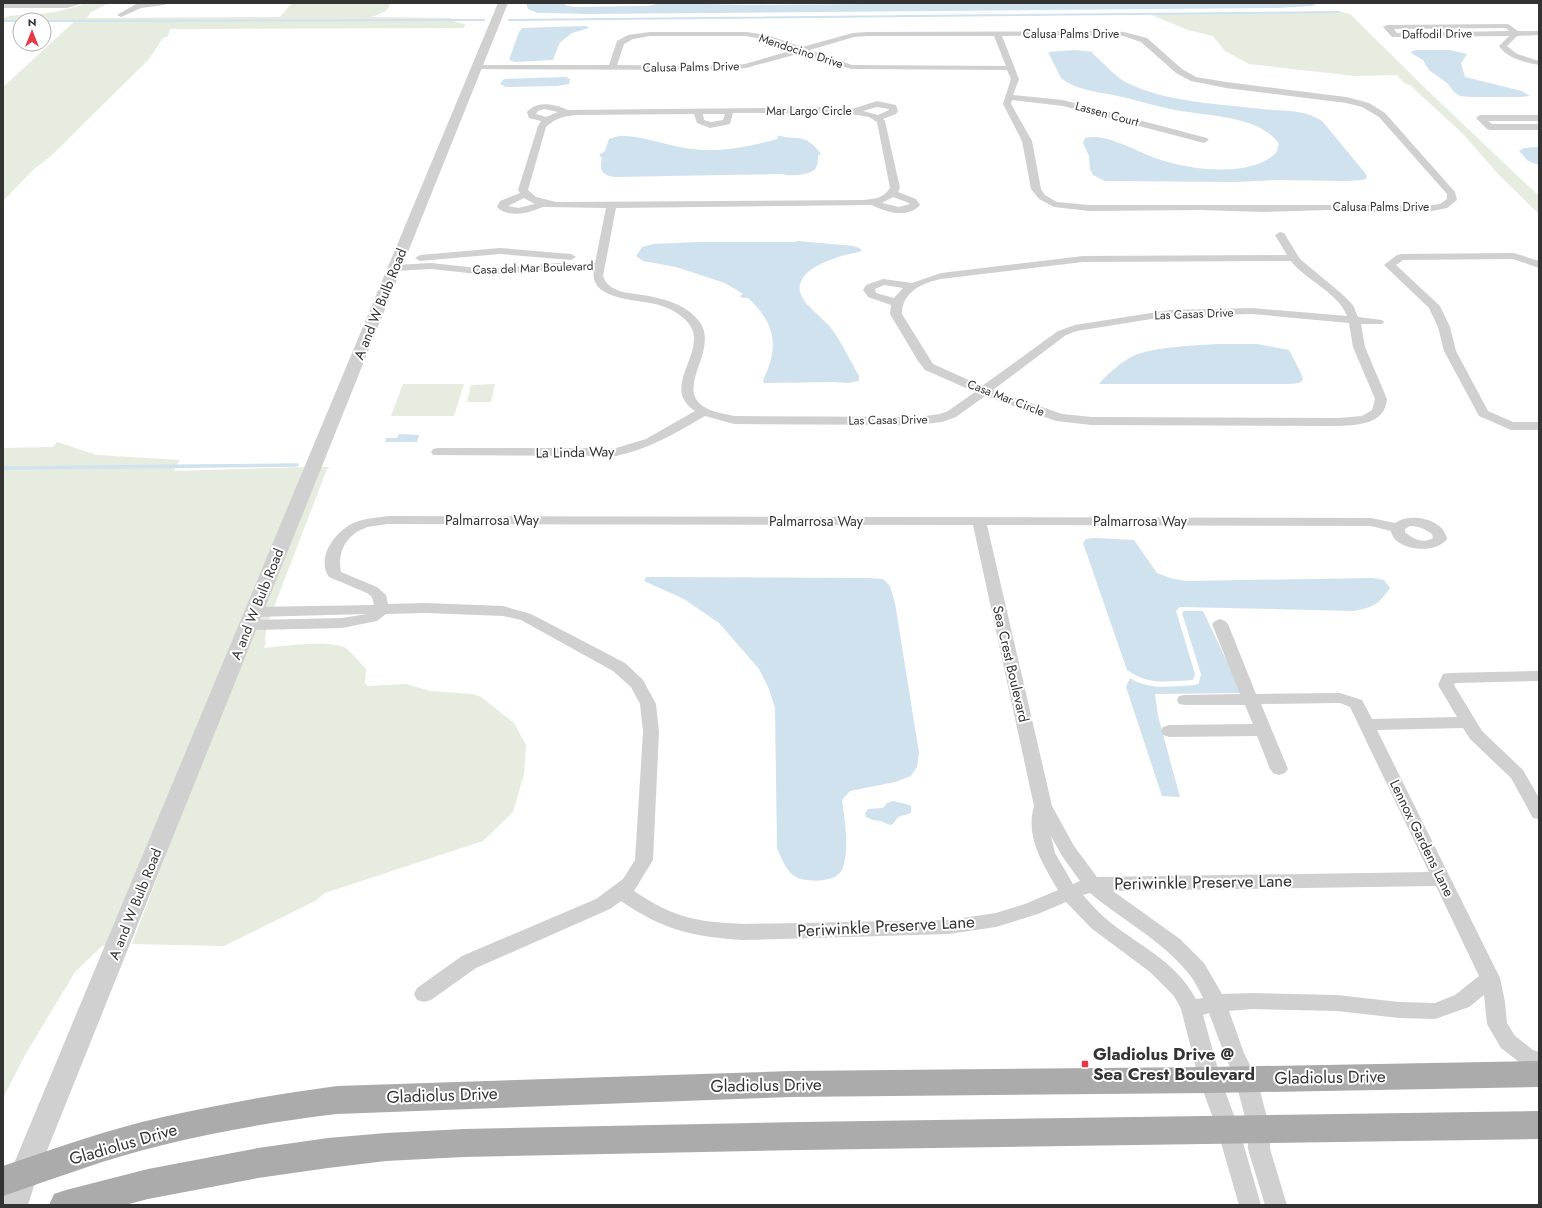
<svg xmlns="http://www.w3.org/2000/svg" width="1542" height="1208" font-family="Jost,sans-serif">
  <style>
    .green { fill: #e6ecdf }
    .water { fill: #cfe2ee }
    .lines { fill: none; stroke-linecap: round; stroke-linejoin: round }
    .stream-far1 { stroke: #cfe2ee; stroke-width: 2 }
    .stream { stroke: #cfe2ee; stroke-width: 3.5 }
    .minor { fill: #d0d0d0; fill-rule: evenodd }
    .tertiary { fill: #d0d0d0; fill-rule: evenodd }
    .primary { fill: #ababab; fill-rule: evenodd }
    .poi-dot { fill: #e63946; stroke: #fff; stroke-width: 1.5 }
    .labels { text-anchor: middle; dominant-baseline: central; stroke-width: 4; stroke-linejoin: round; paint-order: stroke }
    .far-street-label { font-size: 12px; fill: #333; stroke: #fff }
    .street-label { font-size: 14px; fill: #333; stroke: #fff }
    .near-street-label { font-size: 17px; fill: #333; stroke: #fff }
    .near-poi-label { font-size: 17px; font-weight: bold; fill: #333; stroke: #fff; text-anchor: start }
  </style>
  <rect width="100%" height="100%" fill="#fff"/>
  <path class="green" d="M85,3H109L91,12L87,18L280,17L292,3H391L386,11L372,17L450,18L456,22L465,24L464,28L170,29L168,36L163,38L149,59L52,155L34,169L3,201V87L76,20H3V18C15,14 28,15 40,14C55,12 72,9 85,3Z
    M1341,12L1350,14L1424,87L1539,196V214L1499,175L1463,134L1410,85L1404,83L1397,75L1355,76L1249,64L1225,51L1213,36L1188,30L1149,14Z
    M403,384H464L454,416H391Z
    M495,384L491,402H467L471,385Z
    M57,442L97,455L180,460L174,471L307,467L109,945L102,946L75,972L25,1055L3,1098V448L53,447Z
    M320,467H330L327,469L267,625L265,640L266,643L264,648C283,646 326,640 344,647C350,650 360,663 366,669L365,683L368,686L406,684L430,691L473,694L481,697L514,723L526,745L524,774L513,812L483,841L325,893L315,901L224,946L132,944L202,759Z"/>
  <path class="water" d="M526,3H564L565,5L574,7L648,6L661,3L747,5L872,4L883,3L1316,4L1312,6L1277,8L588,14L547,13H537L528,9Z
    M586,26L589,28L572,33L563,40L559,44L553,60L515,62L509,60L519,32L522,28Z
    M1075,50L1094,52L1092,53C1103,62 1115,77 1127,83C1166,102 1219,104 1261,109C1281,111 1307,109 1323,122L1365,173L1367,176L1366,179L1362,180L1347,181L1279,180L1236,182L1105,181L1093,175L1090,169L1089,156L1083,143L1085,138C1106,132 1137,152 1158,159C1189,170 1251,178 1276,153L1279,144C1260,115 1205,116 1175,110C1154,106 1134,99 1113,95C1097,92 1074,89 1061,78L1048,52Z
    M1417,50H1450L1467,54L1461,63L1465,77L1522,91L1530,96L1520,97H1471L1460,96L1454,92L1447,83L1429,70L1423,60L1411,53L1412,51Z
    M566,77L570,79L569,84L557,86L506,87L500,84L504,79Z
    M619,136C640,135 659,143 680,147C712,154 746,148 777,139L778,136H781C786,138 790,137 795,138C808,138 814,145 821,154L818,155C818,159 818,164 816,168C812,175 789,177 783,174L615,177C602,175 599,171 602,158L599,155L605,151L609,139Z
    M1539,147V165L1528,161L1519,151L1524,148Z
    M797,241L854,246L861,249L862,250L859,252C841,255 788,269 802,297C806,306 824,319 831,328C842,343 850,360 859,376V381L848,383L833,382L764,383L763,380C780,346 775,323 748,298H742L740,296L743,294L725,283L676,267L643,261L636,256L642,247L653,244L700,242H795Z
    M1219,344H1257L1289,350L1301,373L1303,380L1299,383L1290,384H1099C1106,375 1125,359 1135,355C1157,347 1195,345 1219,344Z
    M399,434L419,435L417,442H385L386,438H397Z
    M1095,538L1134,540L1157,573L1170,578L1186,581L1373,578L1384,580L1390,588C1378,605 1374,607 1354,611L1180,607L1176,611L1195,674L1193,680C1166,681 1150,686 1127,670L1083,543L1086,539Z
    M646,577L869,578L883,579L890,586L895,603L919,753L917,767L911,776L895,782L850,791L842,800C845,822 850,850 842,870C836,883 805,883 794,876C785,869 781,857 777,848L775,708L769,689L759,669L719,623L684,599L644,581Z
    M1184,611H1203L1242,693L1155,694L1158,716L1180,797L1162,796L1126,687L1130,678C1149,691 1174,686 1195,685L1199,683L1201,674L1182,613Z
    M893,801L910,805L911,807V813L898,817L893,824L890,825L881,821L873,820L866,817L865,813L868,809L883,808L887,803Z"/>
  <g class="lines">
    <path class="stream-far1" d="M509,20L1339,12
      M3,21H20
      M44,21L484,20"/>
    <path class="stream" d="M3,468L297,465"/>
    <path class="minor" d="M70,3H84L67,8H3V4Z
      M146,3H168L164,5L141,8L121,17L117,15L136,4Z
      M1508,24L1518,31H1539V35L1517,36L1507,46L1517,54L1539,61V65C1524,62 1508,59 1499,46L1509,36L1395,37H1392L1383,27L1387,25ZM1506,28L1509,31L1397,33L1394,29Z
      M1111,31L1124,32L1147,38L1182,69L1196,77L1226,82L1346,97L1369,103L1385,113L1455,192L1457,200L1447,208L1432,211L1380,212L1328,210L1263,212L1199,210L1089,211L1054,207L1039,199L1031,189L1022,141L1003,104L1011,79L1007,70L851,69L801,53L746,68L724,70L477,69L473,67L477,65H609L617,41L628,35L650,32H746L767,35L802,47L853,33L867,32ZM1111,35L1123,36L1141,42L1176,73L1191,81L1226,88L1346,103L1362,107L1379,117L1447,194V199L1440,204L1432,205H1089L1057,202L1045,195L1041,189L1032,141L1011,104L1012,100L1063,106L1204,143L1209,140L1207,138L1063,100L1013,95L1019,79L1002,36ZM650,36H746L762,39L793,50L745,64L724,66L617,65L624,44L633,39ZM867,36H994L1006,66L852,65L810,50L854,37Z
      M877,101L896,105L898,111L896,114L883,119L885,121L900,188L898,192L916,199L920,205C908,219 885,212 872,205L616,208L603,276C605,280 606,283 610,286C619,293 631,293 642,295C662,298 686,304 699,321C722,351 668,392 710,410C718,413 727,414 734,416L917,417L940,414L948,411L975,392L925,370L918,361L890,314L891,305L868,297L863,290L866,285L883,279L912,283L941,273L1083,256L1287,255L1275,235L1280,232L1284,233L1300,259L1342,294L1353,305L1358,317L1382,320L1384,322L1382,324H1361L1365,347L1387,399C1385,424 1359,425 1339,426L1092,425L1056,421L985,396L956,417L942,422L917,425L734,424L705,416C676,433 649,449 616,456L433,455L431,452L433,449L438,448H616L646,439L695,411C655,385 719,345 682,317C674,310 664,306 655,304C635,299 588,300 594,269H557L487,275L431,269L395,271L390,268L395,265L431,263L487,269L557,263H595L606,208C587,208 567,207 547,207C543,206 539,209 535,210C524,214 506,217 497,207L500,201L520,193L518,190L538,126L541,121L529,118L527,112C537,100 555,104 568,110L845,107L852,109ZM877,107L889,109V110L878,115L863,111ZM544,109L558,112L546,117L536,114L538,111ZM733,113H845L869,117L877,122L890,188C884,198 874,199 864,200L556,202L536,197L528,190L546,127C555,118 565,116 577,115L694,114L697,123L710,128L730,124ZM703,114H725L723,120L711,122L704,120ZM893,197L909,203L910,204L899,207L882,203ZM524,198L535,204L518,208L508,206ZM1291,261C1306,281 1337,291 1347,316L1252,308L1170,310L1075,325L1058,331L982,386L933,364L902,314C902,292 922,283 941,279L1083,262ZM884,285L903,288L894,298L876,293L875,289ZM1252,314L1349,323L1353,347L1375,399L1372,410L1362,416L1339,418L1092,417L1062,414L993,390L1066,335L1077,331L1170,316Z
      M1480,115H1539V121H1488L1492,124H1539V130H1490L1487,129L1476,118Z
      M500,248L571,254L576,257L571,260L500,254L420,261L415,258L420,255Z
      M1514,253L1539,261V268L1513,259L1403,260L1396,265L1440,306L1450,327L1456,351L1488,411L1513,422H1539V430H1511L1479,416L1444,351L1438,327L1429,308L1384,265L1397,255L1401,254Z
      M387,516L1371,518L1395,523C1410,512 1444,519 1447,539C1436,555 1394,551 1391,531L1371,526L987,525L1052,806L1074,846L1097,877L1429,872L1350,707L1340,703L1261,704L1288,769L1285,773L1279,775L1273,773L1270,769L1257,736L1169,737L1163,735L1161,731L1163,727L1169,725L1253,724L1245,705H1185L1179,704L1177,700L1179,696L1185,695L1240,694L1212,624L1215,621L1220,619L1225,621L1228,624L1256,694L1340,693L1362,700L1372,719L1457,717L1438,685L1443,674L1449,673L1539,671V681L1455,683L1454,685L1482,731L1523,770L1539,798V819L1533,818L1511,778L1470,739L1463,728L1377,730L1500,978L1505,1002L1507,1023L1515,1036L1533,1050L1539,1052V1070L1519,1062L1501,1048L1487,1024L1484,995L1469,1007L1435,1019L1399,1018L1337,1011L1252,1009L1229,1011L1244,1053L1257,1079L1270,1129V1149L1287,1205H1265L1248,1149V1129L1235,1079L1224,1053L1209,1013L1203,1015L1221,1080L1239,1129L1261,1205H1239L1217,1129L1199,1080L1181,1009L1174,996L1150,972L1091,928L1066,902L1038,914L996,927L949,934L744,940C693,937 663,930 621,901L610,909L476,968L431,1000L424,1002L417,1000L414,994L417,988L462,956L596,899L623,879L635,860L643,732L640,704L631,687L613,671L521,620L503,616L426,613L386,614L377,621L342,628L249,630L244,628L241,625L244,622L249,620L342,618L367,614L254,617L249,615L246,612L249,609L254,607L374,605L372,597L367,593L329,577C315,557 337,529 356,522C366,518 377,518 387,516ZM387,524L973,525L1034,806C1025,837 1043,864 1058,890L1025,904L996,913L949,920L744,924C697,922 674,918 634,891L653,860L659,732L656,704L643,680L625,663L531,614L503,606L426,603L388,604L386,595L377,587L341,572C337,553 346,535 365,528C372,525 380,526 387,524ZM1410,526C1419,526 1425,529 1432,534L1433,538C1423,544 1413,539 1405,532V529ZM1051,836L1062,856L1080,881L1073,884L1055,853ZM1436,886L1479,976L1455,995L1435,1003L1399,1002L1337,995L1252,993L1222,994L1204,963L1180,939L1113,891ZM1090,893C1122,920 1163,941 1189,974C1195,981 1199,990 1203,998L1196,999C1175,960 1137,945 1105,918C1097,911 1090,903 1083,895Z"/>
    <path class="tertiary" d="M498,3H508L38,1173L28,1205H3V1195L10,1173Z"/>
    <path class="primary" d="M1539,1061V1087L1210,1093L791,1097L337,1114C278,1121 220,1131 163,1145C108,1158 56,1178 3,1196V1166C56,1148 109,1129 163,1117C221,1104 278,1094 337,1086L791,1071L1210,1067Z
      M1539,1111V1139L801,1150L464,1157L386,1161L328,1168L258,1178L148,1199L125,1205H49L54,1194L66,1190L148,1169L258,1148L328,1138L386,1133L464,1129L801,1122Z"/>
  </g>
  <rect class="poi-dot" x="1081" y="1060" width="8" height="8" rx="2"/>
  <g class="labels">
    <g class="far-street-label">
      <text x="1071" y="34">Calusa Palms Drive</text>
      <text transform="translate(1437 34) rotate(-1)">Daffodil Drive</text>
      <text transform="translate(801 51) rotate(18)">Mendocino Drive</text>
      <text transform="translate(691 67) rotate(-1)">Calusa Palms Drive</text>
      <text x="809" y="111">Mar Largo Circle</text>
      <text transform="translate(1107 114) rotate(15)">Lassen Court</text>
      <text x="1381" y="207">Calusa Palms Drive</text>
      <text transform="translate(533 268) rotate(-2)">Casa del Mar Boulevard</text>
      <text transform="translate(1194 314) rotate(-2)">Las Casas Drive</text>
      <text transform="translate(1006 398) rotate(21)">Casa Mar Circle</text>
      <text transform="translate(888 420) rotate(-1)">Las Casas Drive</text>
    </g>
    <g class="street-label">
      <text transform="translate(380 304) rotate(-68)">A and W Bulb Road</text>
      <text transform="translate(575 452) rotate(-1)">La Linda Way</text>
      <text x="492" y="520">Palmarrosa Way</text>
      <text x="816" y="521">Palmarrosa Way</text>
      <text x="1140" y="521">Palmarrosa Way</text>
      <text transform="translate(257 604) rotate(-68)">A and W Bulb Road</text>
      <text transform="translate(1011 664) rotate(77)">Sea Crest Boulevard</text>
      <text transform="translate(1422 838) rotate(64)">Lennox Gardens Lane</text>
      <text transform="translate(135 904) rotate(-68)">A and W Bulb Road</text>
    </g>
    <g class="near-street-label">
      <text transform="translate(1203 882) rotate(-1)">Periwinkle Preserve Lane</text>
      <text transform="translate(886 926) rotate(-3)">Periwinkle Preserve Lane</text>
      <text transform="translate(1330 1077) rotate(-1)">Gladiolus Drive</text>
      <text transform="translate(766 1085) rotate(-1)">Gladiolus Drive</text>
      <text transform="translate(442 1095) rotate(-2)">Gladiolus Drive</text>
      <text transform="translate(123 1144) rotate(-16)">Gladiolus Drive</text>
    </g>
    <g class="near-poi-label">
      <text x="1093" y="1054">Gladiolus Drive @<tspan x="1093" dy="20">Sea Crest Boulevard</tspan></text>
    </g>
  </g>
  <rect width="1542" height="1208" fill="none" stroke="#333333" stroke-width="8"/>
  <g transform="translate(32 32)"><circle r="19" fill="#ffffff" stroke="#adadad"/>
  <path d="M0-3L7 15L0 10L-7 15Z" fill="#e63946"/>
  <text y="-6" font-size="11" font-weight="bold" text-anchor="middle" fill="#333333">N</text>
  </g>
</svg>
